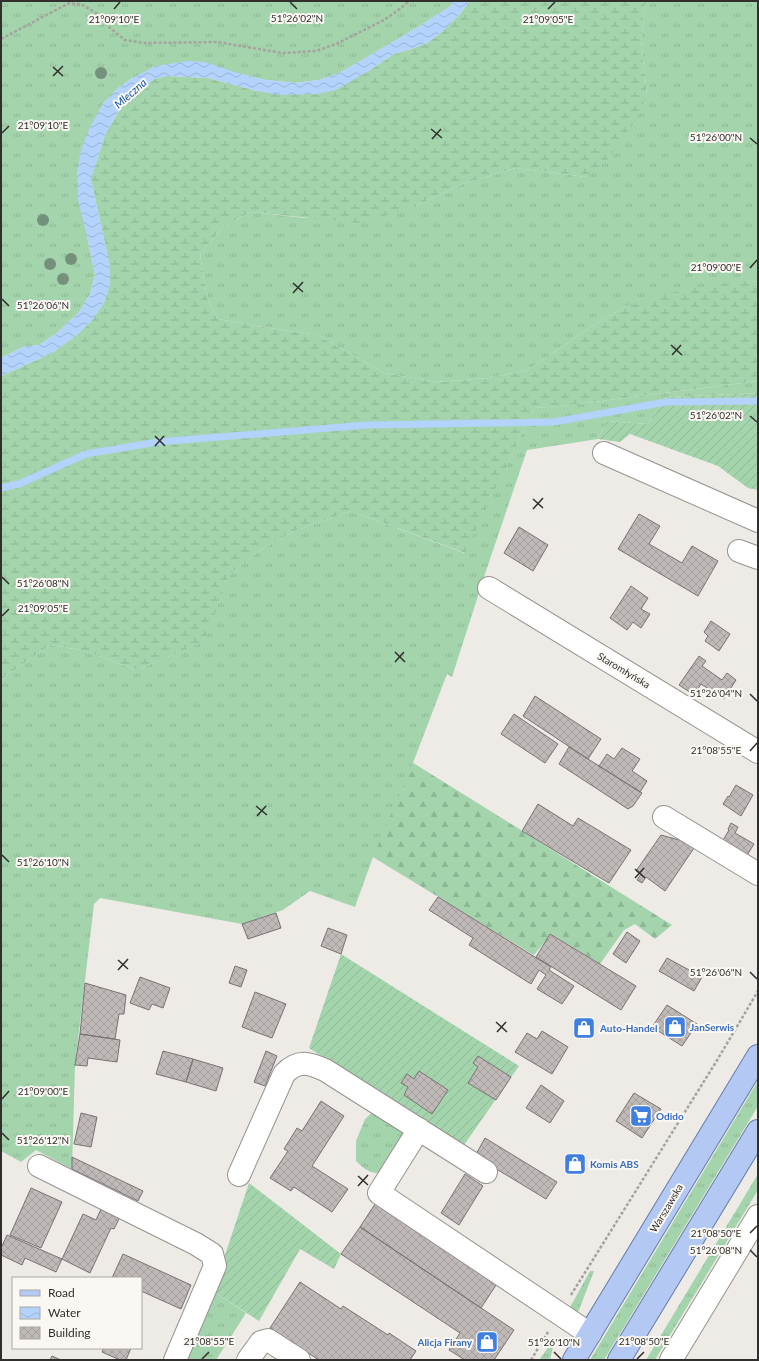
<svg xmlns="http://www.w3.org/2000/svg" width="759" height="1361" font-family="Lato,sans-serif">
  <style>
    .grass { fill: url(#grass-tufts) }
    .forest { fill: url(#forest-firs) }
    .wetland { fill: url(#wetland-marsh) }
    .garden { fill: url(#garden-furrows) }
    .water { fill: url(#water-waves) }
    .lines { fill: none; stroke-linecap: round; stroke-linejoin: round }
    .stream { stroke: #b3d2fc; stroke-width: 7 }
    .building { fill: url(#building-cross-hatch); stroke: #787372 }
    .minor-casing { stroke: #96938f; stroke-width: 24 }
    .major-casing { stroke: #657caa; stroke-width: 24 }
    .path { stroke: #a5a29f; stroke-width: 2.5; stroke-dasharray: 3 2; stroke-linecap: butt }
    .minor { stroke: #fff; stroke-width: 22 }
    .major { stroke: #b3c9f4; stroke-width: 22 }
    .tree { fill: #74927b }
    .ticks { fill: none; stroke: #302f2d; stroke-width: 1.5 }
    .labels { text-anchor: middle; dominant-baseline: central; stroke-width: 4; stroke-linejoin: round; paint-order: stroke }
    .street-label { font-size: 10px; fill: #302f2d; stroke: #fbf8f4 }
    .shop-label { font-size: 10px; font-weight: bold; fill: #366cbe; stroke: #fbf8f4; text-anchor: start }
    .water-label { font-size: 11px; font-style: italic; fill: #0f54a3; stroke: #fbf8f4 }
    .ticks-label { font-size: 10px; text-anchor: middle; fill: #302f2d; stroke: #fbf8f4; stroke-width: 4; stroke-linejoin: round; paint-order: stroke }
  </style>
  <defs>
    <pattern id="grass-tufts" width="24" height="20" patternUnits="userSpaceOnUse"><rect width="24" height="20" fill="#a3d4ac"/><path d="M3 7l-1-3M5 7V3M7 7l1-3M15 17l-1-3M17 17v-4M19 17l1-3" fill="none" stroke="#8db694"/></pattern>
    <pattern id="forest-firs" width="22" height="20" patternUnits="userSpaceOnUse"><rect width="22" height="20" fill="#a3d4ac"/><path d="M5 1l3.5 6h-7zM16 11l3.5 6h-7z" fill="#8db694"/></pattern>
    <pattern id="wetland-marsh" width="20" height="14" patternUnits="userSpaceOnUse"><rect width="20" height="14" fill="#a3d4ac"/><path d="M1 5h8M5 5V1M11 12h8M15 12V8" fill="none" stroke="#8db694"/></pattern>
    <pattern id="garden-furrows" width="10" height="10" patternUnits="userSpaceOnUse"><rect width="10" height="10" fill="#a3d4ac"/><path d="M-1 1l2-2M0 10L10 0M9 11l2-2" fill="none" stroke="#8db694"/></pattern>
    <pattern id="water-waves" width="16" height="10" patternUnits="userSpaceOnUse"><rect width="16" height="10" fill="#b3d2fc"/><path d="M0 5q4-4 8 0t8 0" fill="none" stroke="#9ab5d8"/></pattern>
    <pattern id="building-cross-hatch" width="8" height="8" patternUnits="userSpaceOnUse"><rect width="8" height="8" fill="#bfb9b8"/><path d="M0 0l8 8M0 8l8-8" fill="none" stroke="#a49f9e"/></pattern>
  </defs>
  <rect width="100%" height="100%" fill="#eeebe7"/>
  <path class="grass" d="M1,1H454L451,6L418,27L369,56L339,73L319,80L295,83L266,80L237,73L132,78L117,89L102,105L86,232L95,275L90,294L79,312L57,333L39,345L23,347L1,358Z
    M646,1H758V282L749,281L627,306L597,323L528,370L488,378L437,382L384,373L318,335L256,326L218,319L207,298L200,254L223,227L251,212L305,218L409,209L462,184L516,168L586,177L647,95L641,40Z
    M758,381V393L666,397L648,424L606,421L598,439L527,450L485,574L452,677L447,674L413,763L521,830L551,929L534,955L373,857L355,907L310,891L283,910L242,924L100,898L94,904L75,1065L72,1169L36,1150L21,1162L1,1151V683L4,677L50,645L81,650L137,670L204,641L229,575L260,550L292,532L351,511L464,553L534,408L562,406Z
    M758,1081V1106L604,1360H590Z
    M373,1112L402,1132L404,1140L383,1173C371,1174 365,1170 356,1161V1141L365,1119Z
    M758,1174V1190L655,1360H646Z
    M590,1271H594L579,1310L575,1314L568,1311Z
    M213,1291L246,1313L216,1360H180Z
    M550,1345L553,1347L550,1360H539Z"/>
  <path class="forest" d="M413,763L672,925L655,939L635,924L624,930L600,964L551,934L534,955L373,857Z"/>
  <path class="wetland" d="M470,1H646L641,40L647,95L636,119L608,159L586,177L516,168L462,184L409,209L358,223L251,212L223,227L200,254L207,298L218,319L256,326L318,335L384,373L437,382L488,378L528,370L597,323L627,306L665,294L722,283L749,281L758,282V381L562,406L534,408L465,553L351,511L292,532L260,550L229,575L205,641L137,670L81,650L50,645L4,677L1,683V376L52,353L77,335L93,319L105,301L110,267L91,179L105,135L120,109L154,79L166,76L208,78L257,91L367,72L394,54L411,49L427,43L442,32L459,15Z"/>
  <path class="garden" d="M758,393V490L748,488L718,466L630,434L620,442L598,439L606,421L648,424L666,397Z
    M341,954L519,1066L462,1148L309,1048Z
    M249,1183L341,1254L334,1269L300,1249L259,1321L213,1291Z"/>
  <path class="water" d="M454,1H470L459,15L442,32L427,43L411,49L394,54L367,72L336,90L317,94L280,95L257,91L208,78L167,76L154,79L120,109L105,135L91,179L110,267V285L105,301L93,319L77,335L52,353L1,376V358L23,347L39,345L57,333L79,312L90,294L95,275L86,232L78,200L77,172L81,150L90,127L102,105L117,89L132,78L156,66L187,61L205,62L237,73L266,80L295,83L319,80L339,73L369,56L418,27L451,6Z"/>
  <g class="lines">
    <path class="stream" d="M1,488L19,484L86,454L158,442L367,425L554,422L666,402L758,401"/>
  </g>
  <path class="building" d="M639,514L660,526L649,544L682,563L692,546L718,561L698,596L618,549Z
    M519,527L548,545L533,571L504,553Z
    M631,586L648,598L641,609L650,614L641,628L633,622L627,630L610,618Z
    M711,621L730,634L719,651L705,641L708,636L704,632Z
    M699,656L706,661L702,666L722,680L727,673L736,680L724,699L701,684L694,695L679,685Z
    M535,696L601,739L588,759L523,716Z
    M514,714L558,744L545,763L501,734Z
    M569,747L642,793L633,806L628,809L559,764Z
    M622,748L640,759L632,771L647,781L640,792L599,766L607,754L614,759Z
    M736,785L753,795L741,816L723,804L728,796L729,797Z
    M538,804L573,826L578,818L631,850L609,883L522,831Z
    M731,823L738,827L735,833L754,844L746,857L722,842L729,830L728,829Z
    M661,835L679,840L681,838L694,848L665,891L646,877L642,883L637,880L641,874L636,871Z
    M438,897L551,967L549,970L574,986L562,1004L537,989L546,975L539,970L531,984L469,945L473,938L429,910Z
    M276,913L281,928L248,939L242,924Z
    M328,928L347,935L341,954L321,946Z
    M627,932L640,941L626,963L613,954Z
    M550,934L636,986L621,1010L536,957Z
    M667,958L702,977L694,991L659,971Z
    M235,966L247,970L241,987L229,983Z
    M140,977L170,988L163,1008L152,1004L149,1010L130,1003Z
    M85,983L126,995L124,1014H119L115,1039L80,1034Z
    M255,992L286,1004L272,1038L242,1027Z
    M667,1005L697,1024L682,1046L652,1027Z
    M542,1031L568,1047L552,1074L515,1052L527,1033L537,1039Z
    M80,1034L120,1040L117,1062L88,1058L87,1066L75,1065Z
    M163,1051L193,1059L186,1082L156,1074Z
    M266,1051L277,1056L265,1086L254,1082Z
    M478,1056L511,1077L496,1100L468,1083L478,1067L473,1063Z
    M193,1059L223,1068L216,1091L186,1082Z
    M419,1071L448,1090L432,1114L404,1095L408,1087L401,1083L407,1074L414,1079Z
    M541,1085L564,1101L550,1123L526,1108Z
    M634,1093L661,1109L642,1138L616,1121Z
    M321,1101L344,1116L312,1166L348,1189L332,1212L294,1187L291,1191L270,1178L288,1151L284,1149L297,1128L302,1131Z
    M81,1113L97,1117L91,1147L74,1144Z
    M485,1138L557,1182L546,1199L475,1156Z
    M72,1157L143,1191L138,1201L72,1169Z
    M465,1174L483,1186L459,1225L441,1213Z
    M31,1188L62,1202L41,1248L10,1235Z
    M377,1201L498,1282L481,1308L360,1227Z
    M101,1209L120,1217L114,1229L111,1228L90,1273L62,1259L56,1272L25,1258L22,1265L1,1255V1248L7,1235L62,1259L83,1214L96,1220Z
    M360,1227L514,1330L494,1360H465L449,1350L460,1333L341,1254Z
    M123,1254L191,1285L181,1309L141,1291V1278H112Z
    M300,1282L341,1309L343,1306L388,1335L389,1333L416,1351L410,1360H319L270,1328Z
    M104,1348H131L126,1360H120L102,1352Z
    M52,1356L61,1360H50Z"/>
  <g class="lines">
    <g class="minor-casing">
      <path id="minor" d="M604,453L758,521
        M739,551L758,558
        M489,588L758,752
        M664,817L758,874
        M419,1129L379,1193L590,1334
        M39,1166L196,1244L212,1254L215,1266L175,1360
        M239,1175L284,1074C298,1059 309,1063 325,1070L486,1172
        M248,1360L261,1342L268,1340L299,1360
        M671,1360L758,1216"/>
    </g>
    <g class="major-casing">
      <path id="major" d="M574,1360L758,1056
        M619,1360L758,1131"/>
    </g>
    <path class="path" d="M67,4H81L96,13L110,28L125,40L144,43L217,42L283,53L316,51L336,44L384,20L401,8L409,1
      M1,39L73,1
      M571,1295L716,1062L758,991
      M531,1360L548,1332"/>
    <use href="#minor" class="minor"/>
    <use href="#major" class="major"/>
  </g>
  <g class="tree">
    <circle cx="101" cy="73" r="6"/>
    <circle cx="43" cy="220" r="6"/>
    <circle cx="71" cy="259" r="6"/>
    <circle cx="50" cy="264" r="6"/>
    <circle cx="63" cy="279" r="6"/>
  </g>
  <path class="ticks" d="M290,2L297,9M114,9L120,2M548,9L555,2M53,67L63,76M53,76L63,66M431,129L442,138M2,133L9,126M750,138L757,144M432,139L441,129M750,268L757,260M293,283L303,292M293,293L303,282M2,299L9,306M671,345L682,355M672,355L681,345M750,416L757,422M155,436L165,446M155,446L164,436M533,499L543,508M533,509L543,498M2,577L9,584M2,616L9,609M395,652L405,662M395,662L404,652M750,694L757,701M750,751L757,743M256,806L267,815M257,816L266,806M2,855L9,862M635,869L645,878M635,878L644,868M118,960L128,969M118,970L128,959M750,972L757,979M496,1022L507,1032M497,1032L506,1022M2,1099L9,1091M2,1133L9,1140M358,1176L368,1185M358,1186L368,1175M750,1233L757,1226M750,1250L757,1257M554,1352L561,1359M202,1359L209,1352M637,1359L644,1352"/>
  <defs>
    <g id="shop-square" transform="scale(1.15)"><rect x="-9" y="-9" width="18" height="18" rx="4" fill="#3f7fe0" stroke="#fbf8f4"/><path d="M-5-2.5h2.3a2.7 3.5 0 0 1 5.4 0H5L5.5 6h-11ZM-1.5-2.5h3a1.5 2.3 0 0 0-3 0Z" fill="#fff"/></g>
    <g id="supermarket-square" transform="scale(1.15)"><rect x="-9" y="-9" width="18" height="18" rx="4" fill="#3f7fe0" stroke="#fbf8f4"/><path d="M-6-5.5h2.5l.6 2H6L4.5 2H-2.5L-4.4-4H-6ZM-1.5 3.2a1.3 1.3 0 1 0 .1 0ZM3 3.2a1.3 1.3 0 1 0 .1 0Z" fill="#fff"/></g>
  </defs>
  <g fill-rule="evenodd">
    <use href="#shop-square" x="675" y="1027"/>
    <use href="#shop-square" x="584" y="1028"/>
    <use href="#supermarket-square" x="641" y="1116"/>
    <use href="#shop-square" x="575" y="1164"/>
    <use href="#shop-square" x="487" y="1342"/>
  </g>
  <g class="labels">
    <g class="street-label">
      <text transform="translate(624 670) rotate(31)">Staromłyńska</text>
      <text transform="translate(666 1208) rotate(-59)">Warszawska</text>
    </g>
    <g class="shop-label">
      <text x="690" y="1027">JanSerwis</text>
      <text x="600" y="1028">Auto-Handel</text>
      <text x="656" y="1116">Odido</text>
      <text x="590" y="1164">Komis ABS</text>
      <text x="472" y="1342" text-anchor="end">Alicja Firany</text>
    </g>
    <g class="water-label">
      <text transform="translate(130 93) rotate(-41)">Mleczna</text>
    </g>
  </g>
  <g class="ticks-label">
    <text x="297" y="22">51°26'02"N</text>
    <text x="114" y="23">21°09'10"E</text>
    <text x="548" y="23">21°09'05"E</text>
    <text x="43" y="129">21°09'10"E</text>
    <text x="716" y="141">51°26'00"N</text>
    <text x="716" y="271">21°09'00"E</text>
    <text x="43" y="309">51°26'06"N</text>
    <text x="716" y="419">51°26'02"N</text>
    <text x="43" y="587">51°26'08"N</text>
    <text x="43" y="612">21°09'05"E</text>
    <text x="716" y="697">51°26'04"N</text>
    <text x="716" y="754">21°08'55"E</text>
    <text x="43" y="866">51°26'10"N</text>
    <text x="716" y="976">51°26'06"N</text>
    <text x="43" y="1095">21°09'00"E</text>
    <text x="43" y="1144">51°26'12"N</text>
    <text x="716" y="1237">21°08'50"E</text>
    <text x="716" y="1254">51°26'08"N</text>
    <text x="209" y="1345">21°08'55"E</text>
    <text x="644" y="1345">21°08'50"E</text>
    <text x="554" y="1346">51°26'10"N</text>
  </g>
  <rect width="759" height="1361" fill="none" stroke="#302f2d" stroke-width="4"/>
  <rect x="12" y="1277" width="130" height="72" fill="#fbf8f4" stroke="#aaa8a4"/>
  <rect x="20" y="1290" width="20" height="6" fill="#b3c9f4" stroke="#aaa8a4"/>
  <text x="48" y="1297" font-size="12" fill="#302f2d">Road</text>
  <rect x="20" y="1307" width="20" height="12" fill="url(#water-waves)" stroke="#aaa8a4"/>
  <text x="48" y="1317" font-size="12" fill="#302f2d">Water</text>
  <rect x="20" y="1327" width="20" height="12" fill="url(#building-cross-hatch)" stroke="#aaa8a4"/>
  <text x="48" y="1337" font-size="12" fill="#302f2d">Building</text>
</svg>
